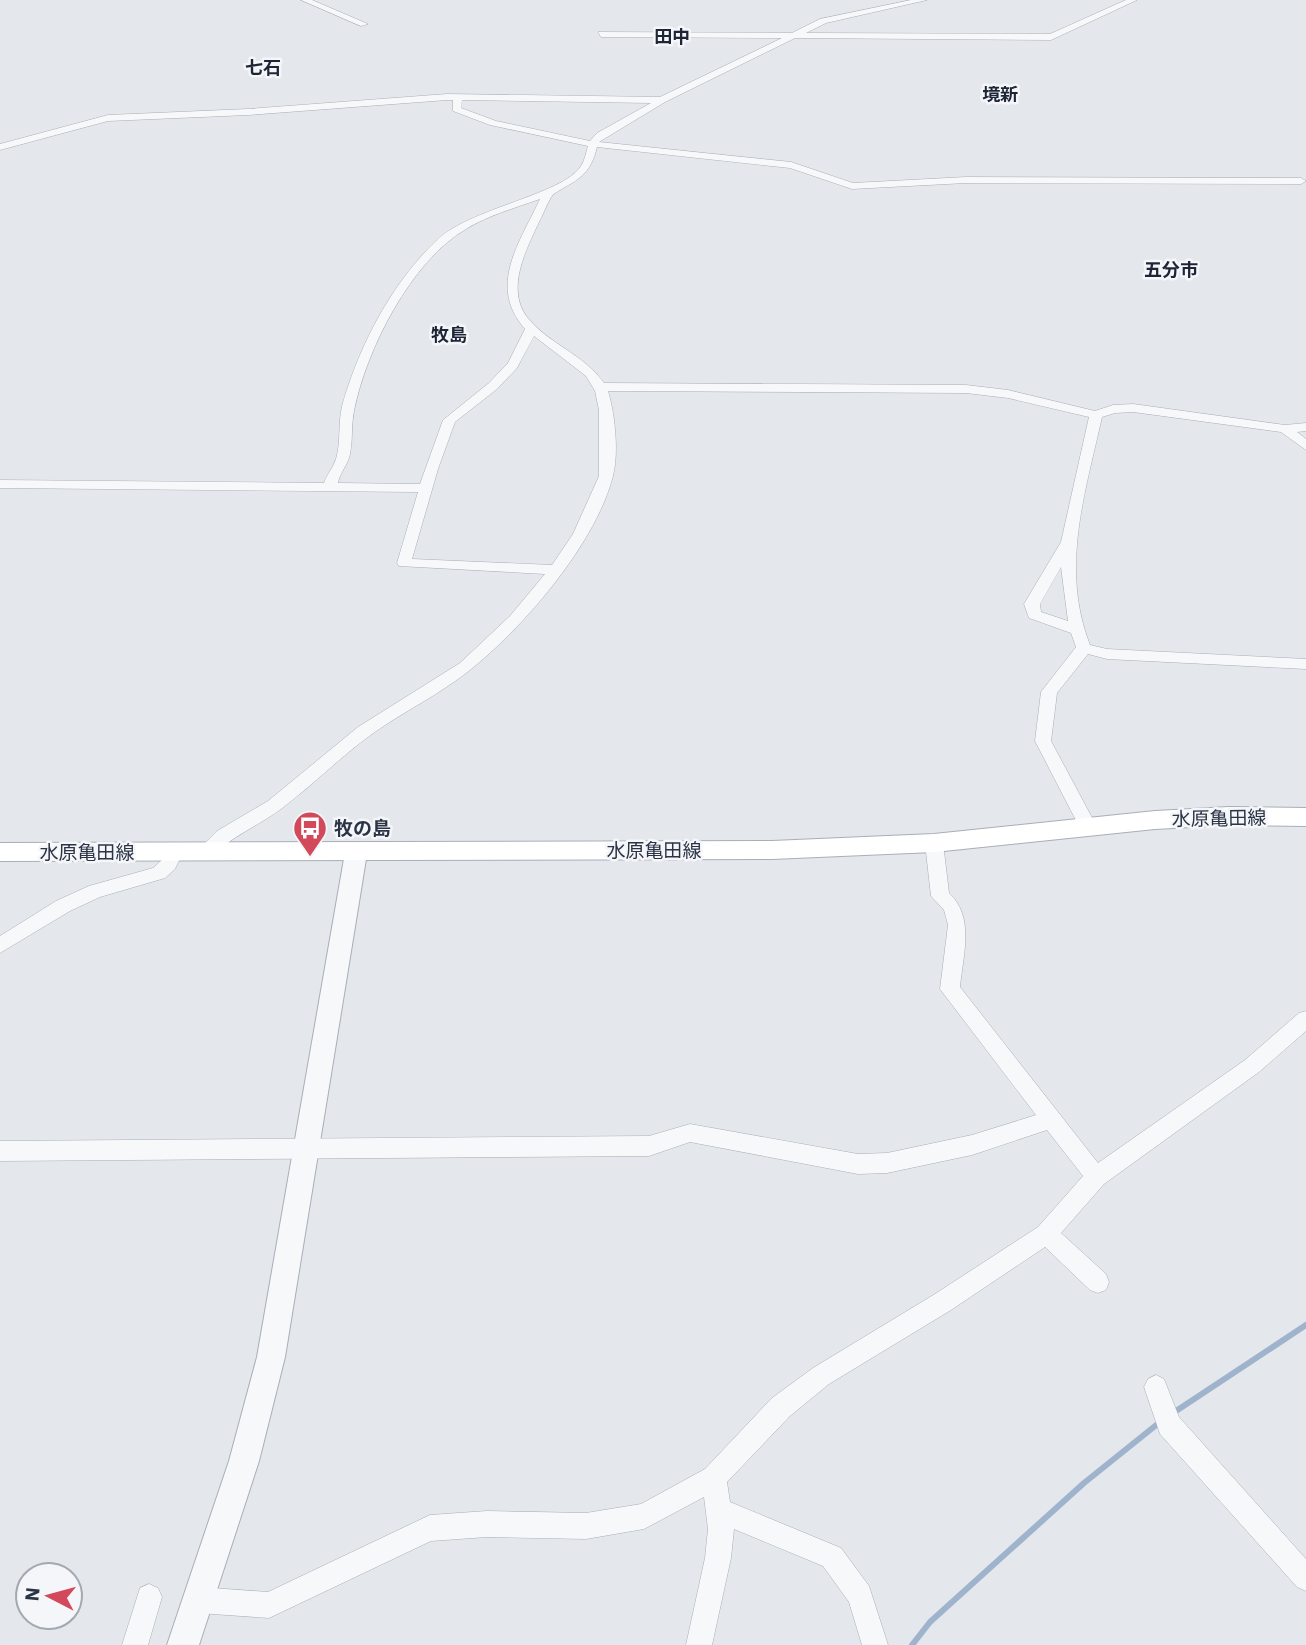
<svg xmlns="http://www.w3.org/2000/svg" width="1306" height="1645" font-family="'IBM Plex Sans','Noto Sans JP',sans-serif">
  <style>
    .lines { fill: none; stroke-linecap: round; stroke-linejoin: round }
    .stream { stroke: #9fb4cc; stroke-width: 6 }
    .minor-casing { stroke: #a9aeb7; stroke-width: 1 }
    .tertiary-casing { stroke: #a9aeb7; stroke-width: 2 }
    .secondary-casing { stroke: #a9aeb7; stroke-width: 2 }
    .minor { fill: #f7f8fa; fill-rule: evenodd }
    .tertiary { fill: #f7f8fa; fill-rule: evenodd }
    .secondary { fill: #fff; fill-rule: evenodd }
    .labels { text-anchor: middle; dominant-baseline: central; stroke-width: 5; stroke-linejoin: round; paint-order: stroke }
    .far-neighbourhood-label { font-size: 18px; font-weight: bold; fill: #1d2536; stroke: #f4f6f9 }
    .street-label { font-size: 19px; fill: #2b3445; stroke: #f4f6f9 }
    .poi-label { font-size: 19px; font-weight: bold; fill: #2b3445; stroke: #f4f6f9; text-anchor: start }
  </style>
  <rect width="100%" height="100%" fill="#e4e7ec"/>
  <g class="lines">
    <path class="stream" d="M1173,1413L1306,1325
      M912,1645L930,1622L1084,1483L1160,1422"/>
    <g class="minor-casing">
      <path id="minor" d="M301,0H312L368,24L361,26Z
        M911,0H927L826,23L806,33L1050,34L1126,0H1137L1051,40L795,38L665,102L599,142L791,162L853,183L966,177L1301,178L1306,181L1301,184L966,183L852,189L790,168L597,147C592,168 584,177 565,187C561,190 555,192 552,196C547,203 544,213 540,220C527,248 505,288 527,317C548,344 584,354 604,383L966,385L1008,390L1095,411L1113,405L1133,404L1285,425L1306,423V431L1297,432L1306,439V450L1281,432L1133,412L1115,413L1102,417C1085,494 1060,568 1090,645L1107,649L1306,659V669L1107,659L1088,654L1057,693L1051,741L1097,827L1094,832H1082L1035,741L1041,692L1076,647L1071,633L1029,618L1024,604L1061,542L1089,417L1008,398L966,393L608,391C615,414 619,452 613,476C596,543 524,627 470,670C439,695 404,711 372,734C340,757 313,785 281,809C258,826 232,836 211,857H199L196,852L217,831L268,801L358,727L460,663L510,616L545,574L399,566L397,563L418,492L0,488V480L324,483C327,474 333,468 336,459C341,442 338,423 342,406C359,346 391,284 436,241C469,208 563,195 581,166C585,160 586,152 588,146L490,125L453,111V100H447L248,115L108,121L0,150V144L108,115L248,109L447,94L660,97L782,38L601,37L598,32L792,33L820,19ZM462,100L651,103L597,133L590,141L496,121L461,108ZM540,199C520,242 487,286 525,329L508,363L489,383L443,420L420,484L338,483C340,472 348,465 350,454C353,440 351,425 354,411C366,350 411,261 466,229C489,215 515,208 540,199ZM534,336L586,376L595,391L599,410V476L573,534L552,565L412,559L438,469L455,422L497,389L517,368ZM1061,567L1068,621L1041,612L1040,604Z
        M934,836L940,838L943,843L949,893C975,917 963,955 960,987L1098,1163L1245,1060L1299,1013L1306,1011V1031L1259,1072L1104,1184L1061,1233L1106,1274L1109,1282L1106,1290L1098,1293L1090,1290L1045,1247L951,1310L829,1384L790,1416L727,1482L730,1502L841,1548L869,1586L888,1645H862L849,1602L823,1566L734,1529L731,1558L712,1645H686L705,1558L708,1529L704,1497L644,1529L586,1539L487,1537L431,1541L269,1618L198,1613L189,1609L185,1600L189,1591L198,1587L268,1592L430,1515L487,1511L586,1513L641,1504L705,1469L772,1398L813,1368L935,1294L1038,1227L1083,1176L1047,1130L972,1155L887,1173L858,1174L690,1142L649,1156L0,1161V1141L649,1136L690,1124L858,1154L887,1153L972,1135L1036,1115L940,989L948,925L944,910L931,896L925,843L928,838Z
        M174,845L180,847L183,852L175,869L165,878L100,897L70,911L0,953V936L56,901L89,886L153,868L162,860L168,847Z
        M1156,1375L1164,1379L1179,1417L1306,1559V1591L1297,1587L1160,1434L1144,1387L1148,1379Z
        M149,1584L158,1588L162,1597L148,1645H122L140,1588Z"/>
    </g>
    <g class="tertiary-casing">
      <path id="tertiary" d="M356,845L364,847L367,853L285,1357L259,1461L199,1645H167L229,1461L257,1357L345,853L348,847Z"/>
    </g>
    <g class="secondary-casing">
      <path id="secondary" d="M1229,807L1306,808V826L1229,825L1155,829L934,852L772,859L0,861V843L772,841L934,834L1155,811Z"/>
    </g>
    <use href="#minor" class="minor"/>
    <use href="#tertiary" class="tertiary"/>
    <use href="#secondary" class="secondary"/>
  </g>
  <defs>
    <g id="bus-pin" transform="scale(1.75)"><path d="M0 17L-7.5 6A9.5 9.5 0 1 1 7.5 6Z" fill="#d1495b" stroke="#f4f6f9"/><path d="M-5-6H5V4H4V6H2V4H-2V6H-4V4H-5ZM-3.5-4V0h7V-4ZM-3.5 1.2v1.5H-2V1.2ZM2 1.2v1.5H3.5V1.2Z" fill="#fff"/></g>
  </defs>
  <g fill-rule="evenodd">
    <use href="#bus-pin" x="310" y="828"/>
  </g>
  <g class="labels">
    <g class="far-neighbourhood-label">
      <text x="672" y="36">田中</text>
      <text x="263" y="67">七石</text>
      <text x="1000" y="94">境新</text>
      <text x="1171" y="269">五分市</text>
      <text x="449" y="334">牧島</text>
    </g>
    <g class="street-label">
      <text transform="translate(1219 818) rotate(-1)">水原亀田線</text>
      <text x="654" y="850">水原亀田線</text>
      <text x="87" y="852">水原亀田線</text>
    </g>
    <g class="poi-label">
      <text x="334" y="828">牧の島</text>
    </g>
  </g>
  <g transform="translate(49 1596) rotate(276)"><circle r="33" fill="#f4f6f9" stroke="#a4a8b1" stroke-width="2"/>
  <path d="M0-5L12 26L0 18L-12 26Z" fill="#d1495b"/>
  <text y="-10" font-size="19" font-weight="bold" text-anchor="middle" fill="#2b3445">N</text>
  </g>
</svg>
